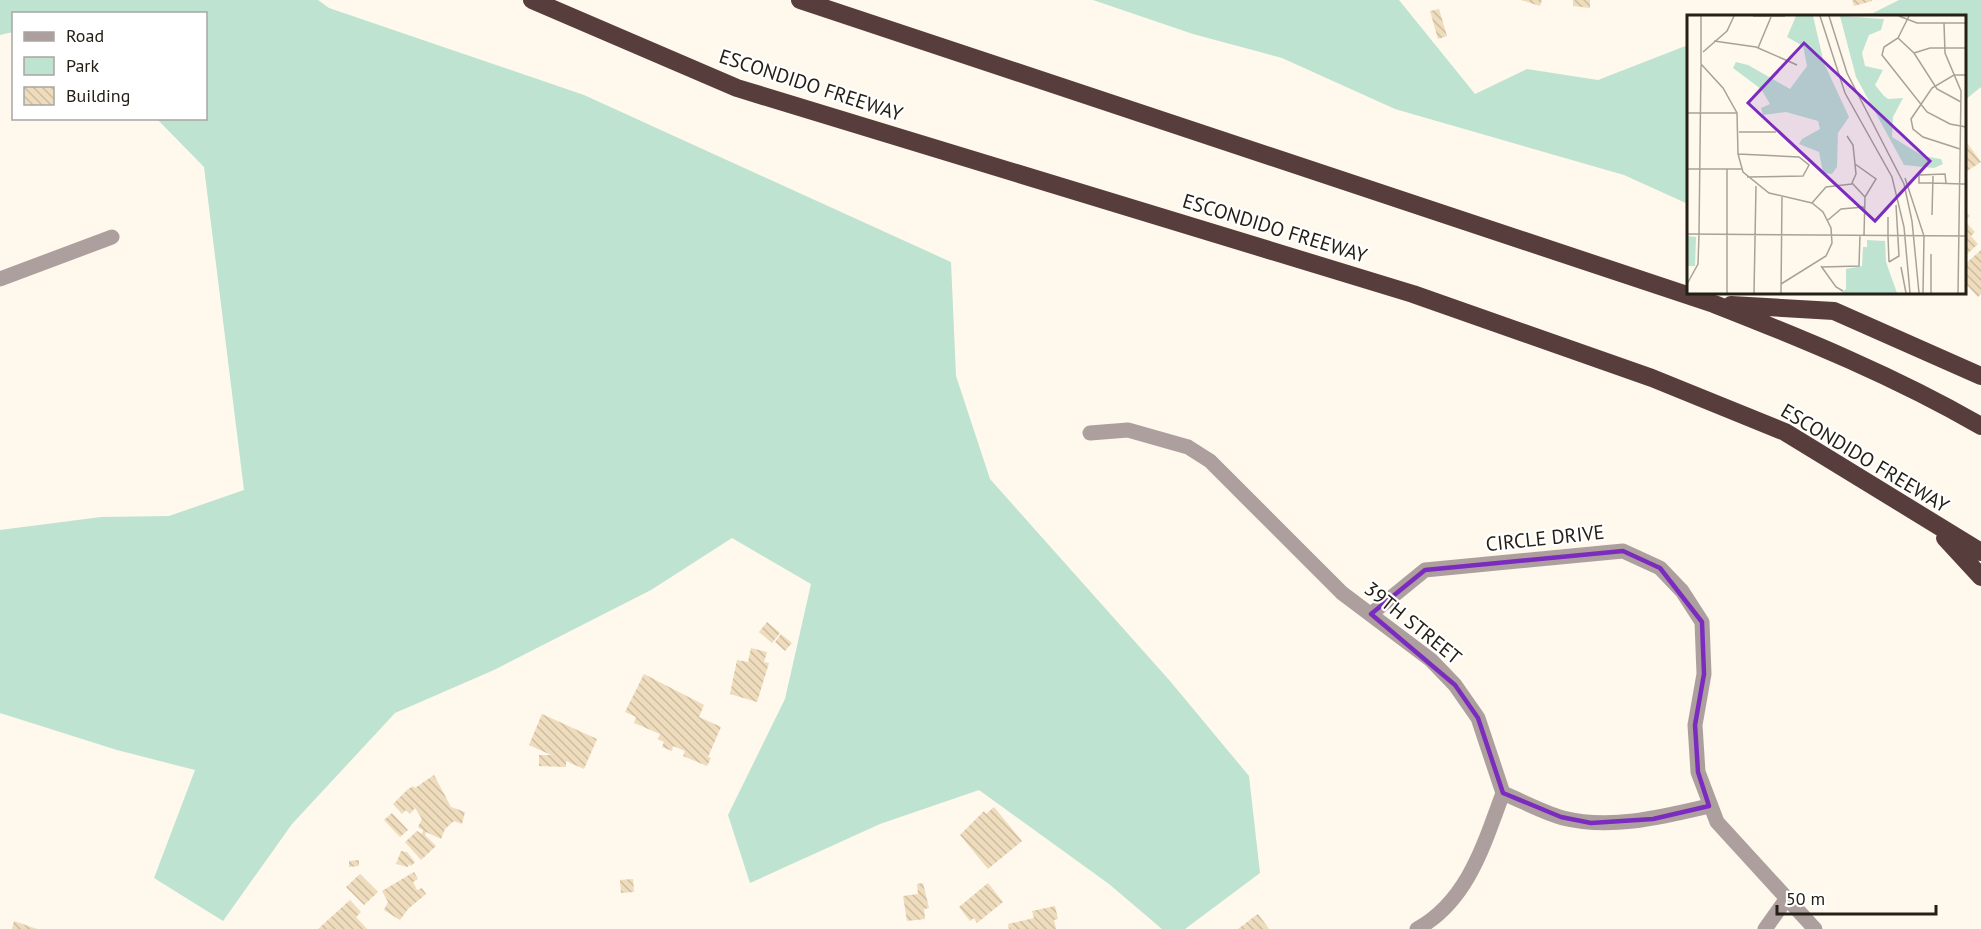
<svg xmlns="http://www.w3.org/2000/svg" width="1981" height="929" font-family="'PT Sans',sans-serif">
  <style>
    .green { fill: #bee3d1 }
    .building { fill: url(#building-back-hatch) }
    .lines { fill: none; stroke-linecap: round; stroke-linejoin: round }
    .street { stroke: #ae9f9f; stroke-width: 15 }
    .highway { stroke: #583d3d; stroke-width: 18 }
    .marked { fill: none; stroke: #7b2cbf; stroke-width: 4.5; stroke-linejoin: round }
    .labels { text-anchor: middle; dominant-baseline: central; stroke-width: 4.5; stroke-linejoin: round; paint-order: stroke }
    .street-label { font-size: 20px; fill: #252016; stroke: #fff }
    .inset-road { fill: none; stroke: #a7a297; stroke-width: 1.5 }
    .view { fill: #7b2cbf; fill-opacity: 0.15; stroke: #7b2cbf; stroke-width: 3 }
    .inset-edge { fill: none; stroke: #252016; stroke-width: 3 }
  </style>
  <defs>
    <pattern id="building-back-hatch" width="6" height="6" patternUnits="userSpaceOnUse" patternTransform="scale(1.5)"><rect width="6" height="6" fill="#eedcbc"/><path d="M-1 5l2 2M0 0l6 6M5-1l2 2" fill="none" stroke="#ccbca1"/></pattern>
  </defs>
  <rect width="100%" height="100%" fill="#fef8ed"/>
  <path class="green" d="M0,0H318L329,8L584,95L951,262L956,376L990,479L1170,681L1249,776L1260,873L1185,929H1162L1109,884L979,790L880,824L750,883L728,815L785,699L811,584L732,538L651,590L494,670L395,713L292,824L223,921L154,878L195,770L117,750L0,713V530L101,517L169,516L244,490L204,167L157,119L206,118V14H14L13,32L0,35Z
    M1093,0H1399L1475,94L1527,69L1598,80L1688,45V204L1624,175L1395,109L1282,58L1193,34Z
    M1899,0H1981V87L1965,100L1964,16H1830L1873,13Z"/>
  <path class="building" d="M1521,0H1542L1540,6Z
    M1573,0H1590V8L1573,6Z
    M1852,0H1872V1L1854,6Z
    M1439,9L1447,36L1438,39L1430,11Z
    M1968,144L1981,162L1964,173V146Z
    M1964,210L1970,216L1965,221L1975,232L1971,236L1978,244L1964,257Z
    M1981,250V294L1978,297L1964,282V265Z
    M767,622L780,633L772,643L759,632Z
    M781,634L792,643L785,651L775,642Z
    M751,648L767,652L764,662L769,663L757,702L730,694L737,660L748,662Z
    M644,674L704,705L699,717L721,727L708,757L711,758L707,766L683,756L685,751L673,746L672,751L662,747L664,742L658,739L660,734L634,723L636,717L625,712Z
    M542,714L597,739L584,769L566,761V767L539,766V755H551L529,745Z
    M434,775L451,807L465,812L462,824L454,821L445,829L441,839L426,832L425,835L436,846L421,860L405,842L417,831L422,834L423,830L418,827L422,819L415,808L410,814L406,810L402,814L393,804L407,790L413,786L415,788Z
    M994,807L1022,841L988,869L960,835L984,811L986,814Z
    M392,813L408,830L400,837L384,820Z
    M401,851L407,852L415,862L411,866L409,864L408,867L396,864Z
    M359,860V866L349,867V861Z
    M414,872L418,879L413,882L417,890L422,888L426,894L408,909L400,920L384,910L388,902L382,891Z
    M360,874L378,892L364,905L346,887Z
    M633,879L634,892L621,893L620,880Z
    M923,883L929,908L924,909L925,919L907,921L903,896L918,894L917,884Z
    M988,883L1003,902L977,923L974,918L970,921L959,907Z
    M350,900L361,912L356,917L367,929H318Z
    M1055,906L1058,919L1054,920L1056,929H1009L1008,924L1034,918L1032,911Z
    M1258,914L1269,929H1238L1255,916Z
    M14,921L37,929H12Z"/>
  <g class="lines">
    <path class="street" d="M0,279L112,237
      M1090,433L1128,430L1188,447L1210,461L1342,593L1431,660L1455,685L1478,718L1503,793C1522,801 1542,812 1563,818C1611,830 1662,817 1709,806
      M1371,614L1425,570L1623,551L1660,568L1682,591L1702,622L1704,674L1695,725L1698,772L1717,822L1815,929
      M1417,929C1468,901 1484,844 1503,793
      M1765,929L1787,898"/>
    <path class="highway" d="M532,0L737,88L1413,294L1652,378L1785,432L1981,552
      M800,0L1714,304C1806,340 1896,377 1981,426
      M1731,305L1834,311L1981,376
      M1945,538L1981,577"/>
  </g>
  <path class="marked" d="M1623,551L1660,568L1702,622L1704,674L1695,725L1698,772L1709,806L1653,819L1591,823L1561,817L1503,793L1478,718L1455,685L1371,614L1425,570Z"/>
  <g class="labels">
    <g class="street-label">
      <text transform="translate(811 85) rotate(18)">ESCONDIDO FREEWAY</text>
      <text transform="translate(1275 228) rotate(17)">ESCONDIDO FREEWAY</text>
      <text transform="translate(1865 458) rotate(31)">ESCONDIDO FREEWAY</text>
      <text transform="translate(1545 538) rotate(-6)">CIRCLE DRIVE</text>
      <text transform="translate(1413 623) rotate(39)">39TH STREET</text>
    </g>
  </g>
  <g transform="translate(1687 15)">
    <rect width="279" height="279" fill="#fef8ed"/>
    <path d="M109,1H126L137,48L162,102L151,118L150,152L145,159L136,158L132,137L112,129L115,124L133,114L131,106L99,97L76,100L74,93L83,89L74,74L46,53L49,47L61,50L103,74L120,51L116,31L100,22ZM153,1L197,4L194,15L182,20L175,38L178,51L196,55L188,70L197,81L201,84L216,83L206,102L205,122L236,141L254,144L256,149L247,153L217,150L169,62ZM0,221L9,222L8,251H0ZM180,225L198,226L199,247L210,278H154L159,274V254L175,251L176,232H180Z" fill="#bee3d1"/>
    <path class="inset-road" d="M14,1V49L36,73L50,98L51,139L56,157L82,178L125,188L136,197L144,213L145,228L139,241L94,269M66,1H98M133,1L158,78L205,162L217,212L223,278M142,1L160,58L217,169L225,206L232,278M212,1L230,8H279M222,1L211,23L197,32L195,40L240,97L263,109L279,112M257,8L258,38L274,76L271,278M211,23L227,38L250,74L274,87M27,26L69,32L110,50M71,33L84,2M16,37L40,16L47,1M227,38L243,33H279M0,98H50M52,117H89M160,121L166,130L169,159L165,168L178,182M273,134L236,122L226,114L224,104L245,73L267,60H279M51,139L112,142L122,150L116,161L60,162M168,149L189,164L178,182M0,154H55M218,163L237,221L236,278M259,168L258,159L232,160V168H246L275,169H279M125,188L139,172L165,169M245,200L246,161M201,202V221M141,205L154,194L177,192M0,219L279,221M12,219L14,50M177,220L178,182M201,221L202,247M244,239V278M202,247L212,241L209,190M134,251L149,272L156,276M135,252L172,251L173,220M214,252L219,278M0,269L11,249L12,219M40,278V154M67,278L69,171M94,278L95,182"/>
    <path class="view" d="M117,28L243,146L188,206L61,88Z"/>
    <rect width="279" height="279" class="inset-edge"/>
  </g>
  <rect x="12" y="12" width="195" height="108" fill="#ffffff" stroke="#a8a6a2" stroke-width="1.5"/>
  <rect x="24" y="32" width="30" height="9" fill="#ae9f9f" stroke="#a8a6a2" stroke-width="1.5"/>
  <text x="66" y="42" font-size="18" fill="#252016">Road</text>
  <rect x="24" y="57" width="30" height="18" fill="#bee3d1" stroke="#a8a6a2" stroke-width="1.5"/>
  <text x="66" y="72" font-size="18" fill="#252016">Park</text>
  <rect x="24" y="87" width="30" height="18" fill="url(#building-back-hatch)" stroke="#a8a6a2" stroke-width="1.5"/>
  <text x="66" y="102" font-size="18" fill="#252016">Building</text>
  <path d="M1777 905v9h159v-9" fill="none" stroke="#252016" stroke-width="3"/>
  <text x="1786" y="905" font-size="18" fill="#252016" stroke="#ffffff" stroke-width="4.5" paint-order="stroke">50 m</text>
</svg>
